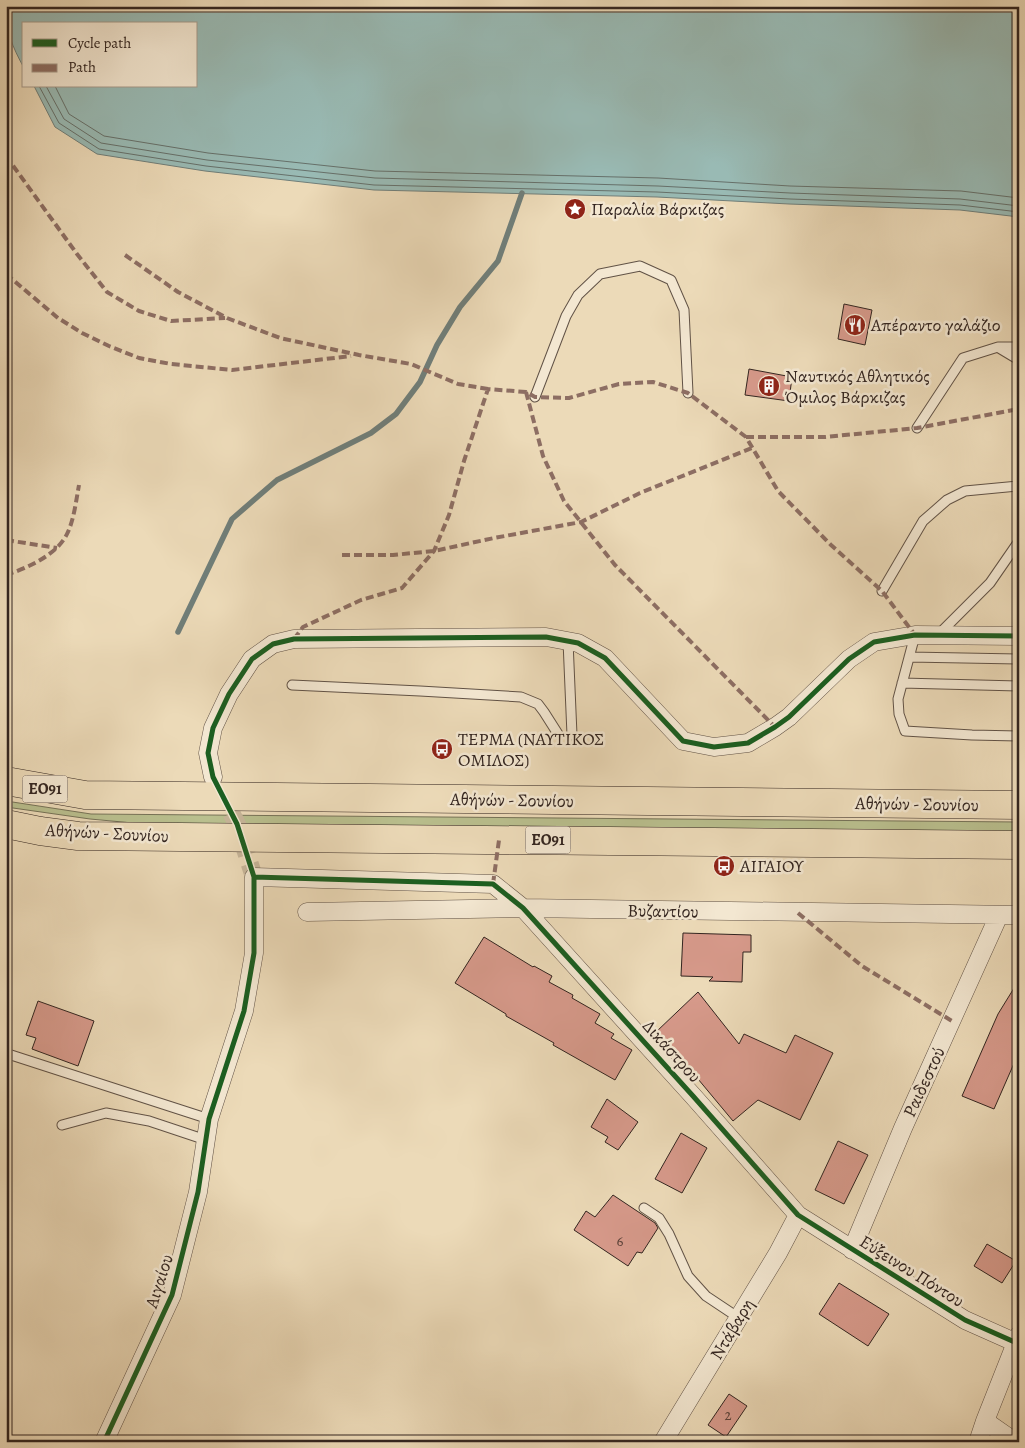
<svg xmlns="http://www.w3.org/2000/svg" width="1025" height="1448" font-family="Alegreya,serif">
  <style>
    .green { fill: #b9bf8e; stroke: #767257 }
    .water { fill: #99bab4; stroke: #707e79 }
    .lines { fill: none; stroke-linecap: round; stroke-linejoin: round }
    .shore { stroke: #66706a; stroke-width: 1 }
    .stream { stroke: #707e79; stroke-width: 5.5 }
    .building { fill: #d6998a; stroke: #332520 }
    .minor-tunnel { stroke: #c7b69a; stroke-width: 18; stroke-dasharray: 18 9; stroke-linecap: butt }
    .service-casing { stroke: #615246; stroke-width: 11 }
    .minor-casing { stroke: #615246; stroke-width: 19 }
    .primary-casing { stroke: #332520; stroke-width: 29 }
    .service { stroke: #f3e7d1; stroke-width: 9 }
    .minor { stroke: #f3e7d1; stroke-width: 18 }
    .primary { stroke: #ecdab8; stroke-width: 28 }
    .quiet { stroke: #8d6e63; stroke-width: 4; stroke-dasharray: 8 4; stroke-linecap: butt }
    .cycleway-casing { stroke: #f3e7d1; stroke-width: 8 }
    .cycleway { stroke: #1b5e20; stroke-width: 5 }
    .labels { text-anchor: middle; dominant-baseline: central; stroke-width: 5; stroke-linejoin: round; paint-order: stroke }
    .number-label { font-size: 15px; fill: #5c423a }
    .shield { fill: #f3e7d1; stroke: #6d5f55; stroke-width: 1 }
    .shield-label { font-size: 16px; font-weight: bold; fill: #332520 }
    .poi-label { font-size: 18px; fill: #332520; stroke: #f3e7d1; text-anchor: start }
    .street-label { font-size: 18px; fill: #332520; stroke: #f3e7d1 }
  </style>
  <rect width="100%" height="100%" fill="#ecdab8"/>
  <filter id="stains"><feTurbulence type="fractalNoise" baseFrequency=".004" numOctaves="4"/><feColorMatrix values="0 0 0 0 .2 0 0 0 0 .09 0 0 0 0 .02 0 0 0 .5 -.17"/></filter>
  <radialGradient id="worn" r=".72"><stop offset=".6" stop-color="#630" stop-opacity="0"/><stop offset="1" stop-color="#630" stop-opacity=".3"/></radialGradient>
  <path class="green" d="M6,801L91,814L1019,822V833L155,825L90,819L6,807Z"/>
  <path class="water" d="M6,6H1019V217L960,210L789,204L657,197L374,190L205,171L97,154L55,127L34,86H196V24H24V68C12,46 6,32 6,6Z"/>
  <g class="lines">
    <path class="shore" d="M39,86L59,123L99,149L206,166L374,185L657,192L790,199L960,205L1019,212
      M46,86L64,119L101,143L207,160L375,178L658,186L790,193L960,199L1019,206
      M55,86L69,114L104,136L208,153L375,171L658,178L790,186L961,191L1019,198"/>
    <path class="stream" d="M178,632L232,519L277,480L371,433L396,414L420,382L437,345L460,307L498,261L522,193"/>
  </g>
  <path class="building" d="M844,304L872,310L865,345L838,339Z
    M749,369L792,377L789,401L745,395Z
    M683,933L751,935V952H743L742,982L709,981L713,977L681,976Z
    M484,937L533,967L534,966L552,976L549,982L573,995L572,998L600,1014L595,1023L614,1034L611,1038L632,1050L615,1080L553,1045L554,1043L506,1016V1014L455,983Z
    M1019,980V1052L994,1109L962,1096L998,1014Z
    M698,992L739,1044L744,1034L786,1053L795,1035L833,1053L800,1120L758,1100L733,1121L693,1073L691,1074L656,1032Z
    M38,1001L94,1021L78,1066L32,1049L36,1038L26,1035Z
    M607,1099L638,1122L618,1150L605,1142L608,1137L591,1127Z
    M681,1133L707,1148L682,1193L655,1179Z
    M838,1141L868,1155L844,1204L815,1190Z
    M613,1195L655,1223L658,1228L642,1253L637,1252L628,1266L574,1230L586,1211L595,1217Z
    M987,1244L1016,1261L1002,1283L974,1266Z
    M839,1283L889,1314L868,1346L819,1314Z
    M729,1394L747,1406L726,1437L708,1425Z"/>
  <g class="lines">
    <path class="minor-tunnel" d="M219,789L237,824L254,877"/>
    <g class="service-casing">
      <path id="service" d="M999,348L1019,360
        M535,397L566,316L578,295L600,274L640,266L671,280L684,310L688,393
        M917,428L963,358L998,347H1019
        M882,591L923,521L947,500L965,491L1019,486
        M915,635L898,699L899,714L905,731L972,735L1019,736
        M938,635L990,583L1019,541
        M568,641L572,735
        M909,657L1019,659
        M902,683L1019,686
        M292,685L420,691L521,697L538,704L544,712L558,734
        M8,1054L209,1119
        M62,1125L106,1113L149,1121L206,1140
        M644,1208L659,1218L669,1234L688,1276L706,1296L739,1318"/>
    </g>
    <g class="minor-casing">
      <path id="minor" d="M213,777L208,753L213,728L229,694L252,659L273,644L294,639L546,637L578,643L605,658L683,741L714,747L748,743L775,727L789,717L849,659L874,642L915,635L1019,636
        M307,912L523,908L1019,915
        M852,1250L903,1128L999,915
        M985,1421L1015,1442
        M104,1442L172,1295L198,1192L209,1119L244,1011L254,953V877L493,884L523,908L693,1096L798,1215L965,1320L1019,1344
        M663,1442L778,1253L798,1215
        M978,1442L985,1421L1019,1335"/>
    </g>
    <g class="primary-casing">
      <path id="primary" d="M6,781L85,795L1019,805
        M6,824L40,831L78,836L1019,845"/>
    </g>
    <use href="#service" class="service"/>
    <use href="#minor" class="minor"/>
    <use href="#primary" class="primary"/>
    <path class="quiet" d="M6,156L77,254L107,292L139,311L171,321L225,318
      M125,255L178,292L227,318L280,338L359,355L411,364L458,384L488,389
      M6,274L58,318L82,333L109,346L139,358L171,364L232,370L351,356
      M526,392L543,456L564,501L615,565L775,727
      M746,437H825L917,428L1019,409
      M6,540L57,548
      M342,555H393L434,551L494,538L581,522L640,493L752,448
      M6,575C27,568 57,555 67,534C74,520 76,501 79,485
      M294,639L303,627L361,600L402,588L434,551L449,515L464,461L488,389L526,392L535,397L569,398L619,384L653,382L688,393L746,437L778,491L831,545L882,591L915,635
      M493,884L499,840
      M798,913L862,966L952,1021"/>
    <g class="cycleway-casing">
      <path id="cycleway" d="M254,877L493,884L523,908L693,1096L798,1215L965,1320L1019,1344
        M104,1442L172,1295L198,1192L209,1119L244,1011L254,953V877L237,824L213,777L208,753L213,728L229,694L252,659L273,644L294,639L546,637L578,643L605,658L683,741L714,747L748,743L775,727L789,717L849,659L874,642L915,635L1019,636"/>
    </g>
    <use href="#cycleway" class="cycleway"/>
  </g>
  <defs>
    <g id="sight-disc" transform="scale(1.125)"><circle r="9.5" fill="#8f2418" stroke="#f3e7d1"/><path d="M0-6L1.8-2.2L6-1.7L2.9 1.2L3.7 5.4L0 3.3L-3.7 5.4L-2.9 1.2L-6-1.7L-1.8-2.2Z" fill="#fff"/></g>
    <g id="restaurant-disc" transform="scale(1.125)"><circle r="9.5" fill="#8f2418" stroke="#f3e7d1"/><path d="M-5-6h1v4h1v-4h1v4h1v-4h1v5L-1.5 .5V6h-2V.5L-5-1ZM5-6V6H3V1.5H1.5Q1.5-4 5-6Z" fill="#fff"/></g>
    <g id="building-disc" transform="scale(1.125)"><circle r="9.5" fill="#8f2418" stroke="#f3e7d1"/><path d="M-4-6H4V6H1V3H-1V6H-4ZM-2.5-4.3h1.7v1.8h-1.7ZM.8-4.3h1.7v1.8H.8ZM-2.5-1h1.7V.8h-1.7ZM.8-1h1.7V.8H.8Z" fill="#fff"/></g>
    <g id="bus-disc" transform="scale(1.125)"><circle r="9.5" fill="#8f2418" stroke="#f3e7d1"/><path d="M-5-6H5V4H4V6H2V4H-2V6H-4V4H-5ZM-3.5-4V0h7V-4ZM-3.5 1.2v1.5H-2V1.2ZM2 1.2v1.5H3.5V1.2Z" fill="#fff"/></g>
  </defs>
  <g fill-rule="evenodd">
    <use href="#sight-disc" x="575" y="209"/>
    <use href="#restaurant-disc" x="855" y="325"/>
    <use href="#building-disc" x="769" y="386"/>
    <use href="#bus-disc" x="442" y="749"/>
    <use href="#bus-disc" x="724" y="866"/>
  </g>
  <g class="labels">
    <g class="number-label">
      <text x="620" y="1241">6</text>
      <text x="728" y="1415">2</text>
    </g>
    <g class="shield">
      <rect x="22.5" y="775.5" width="45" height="27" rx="4"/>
      <rect x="525.5" y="826.5" width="45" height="27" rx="4"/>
    </g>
    <g class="shield-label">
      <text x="45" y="789">ΕΟ91</text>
      <text x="548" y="840">ΕΟ91</text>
    </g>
    <g class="poi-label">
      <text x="591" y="209">Παραλία Βάρκιζας</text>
      <text x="871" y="325">Απέραντο γαλάζιο</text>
      <text x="785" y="376">Ναυτικός Αθλητικός<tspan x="785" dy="21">Όμιλος Βάρκιζας</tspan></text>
      <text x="458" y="739">ΤΕΡΜΑ (ΝΑΥΤΙΚΟΣ<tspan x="458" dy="21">ΟΜΙΛΟΣ)</tspan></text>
      <text x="740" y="866">ΑΙΓΑΙΟΥ</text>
    </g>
    <g class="street-label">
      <text transform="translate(512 800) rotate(1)">Αθήνών - Σουνίου</text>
      <text transform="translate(917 804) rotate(1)">Αθήνών - Σουνίου</text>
      <text transform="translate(107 833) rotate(3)">Αθήνών - Σουνίου</text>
      <text transform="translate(663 911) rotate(1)">Βυζαντίου</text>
      <text transform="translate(672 1051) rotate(48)">Δικάστρου</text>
      <text transform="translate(924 1082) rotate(-65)">Ραιδεστού</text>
      <text transform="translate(912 1271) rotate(32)">Εύξεινου Πόντου</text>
      <text transform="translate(159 1281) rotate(-72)">Αιγαίου</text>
      <text transform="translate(732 1329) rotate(-59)">Ντάβαρη</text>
    </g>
  </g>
  <rect width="1025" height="1448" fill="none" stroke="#ecdab8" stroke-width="25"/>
  <rect x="8" y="8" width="1010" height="1433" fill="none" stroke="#332520" stroke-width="2.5"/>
  <rect x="12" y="12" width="1000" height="1423" fill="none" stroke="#332520"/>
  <rect x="22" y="22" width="175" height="65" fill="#f3e7d1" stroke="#a6998a"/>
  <rect x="32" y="39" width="25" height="8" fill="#1b5e20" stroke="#a6998a"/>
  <text x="68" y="48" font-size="15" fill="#332520">Cycle path</text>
  <rect x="32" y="64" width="25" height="8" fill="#8d6e63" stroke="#a6998a"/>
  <text x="68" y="72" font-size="15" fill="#332520">Path</text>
  <rect width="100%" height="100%" filter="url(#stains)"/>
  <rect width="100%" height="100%" fill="url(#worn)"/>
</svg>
